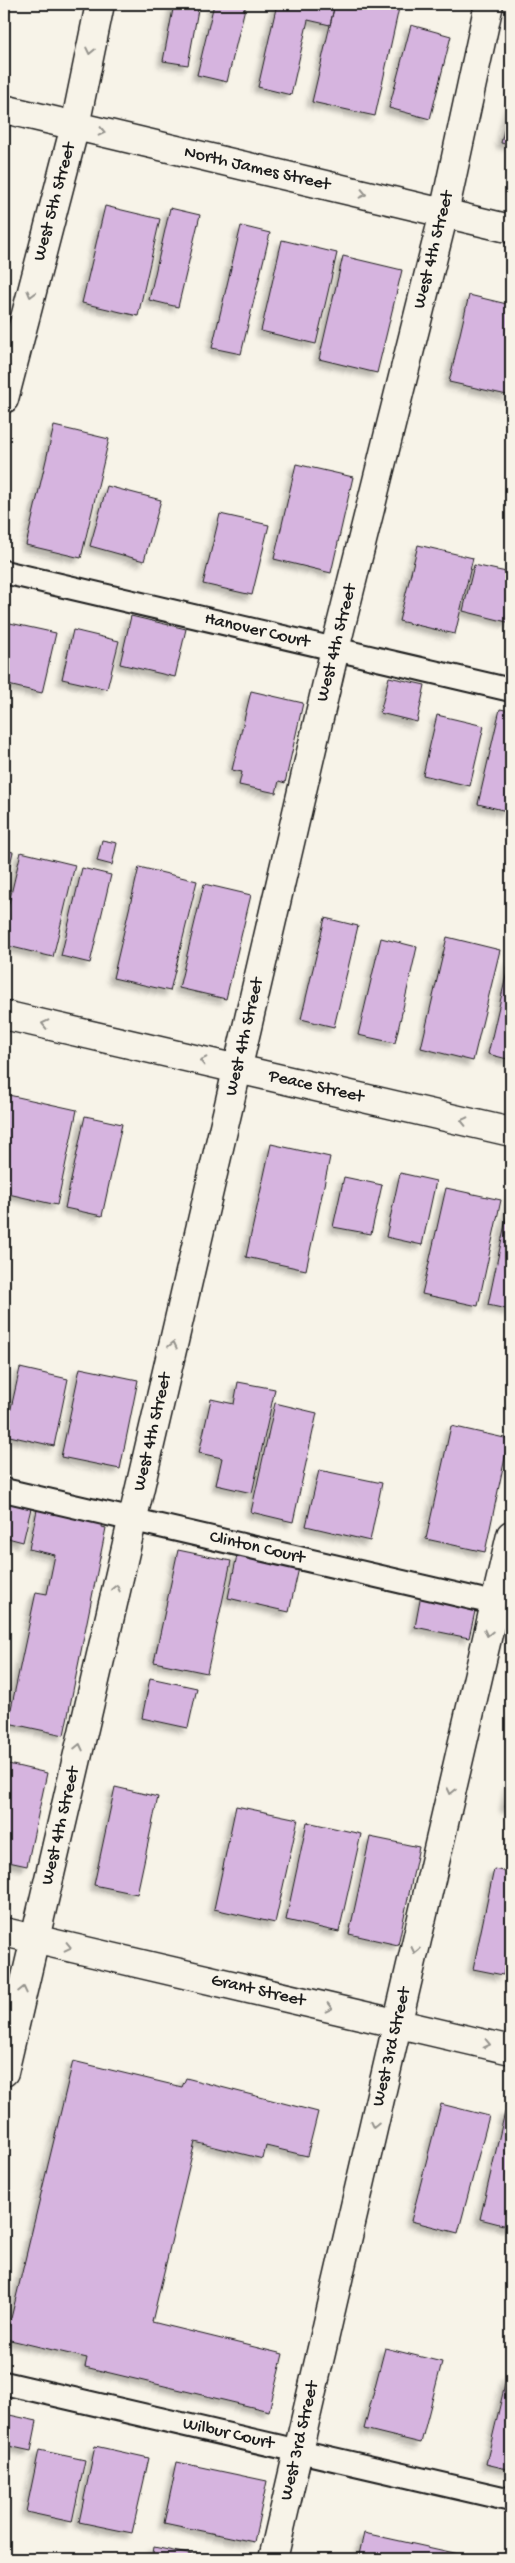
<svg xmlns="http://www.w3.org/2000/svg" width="515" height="2563" font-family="'Gochi Hand',sans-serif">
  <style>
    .building { fill: #d6b4df; stroke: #1c1c1c; filter: url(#shadow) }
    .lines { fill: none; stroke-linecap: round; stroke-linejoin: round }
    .service-casing { stroke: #1c1c1c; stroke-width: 26 }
    .minor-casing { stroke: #1c1c1c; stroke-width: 31 }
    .service { stroke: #f7f3e8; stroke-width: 22 }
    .minor { stroke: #f7f3e8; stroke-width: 28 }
    .oneway { stroke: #94928c }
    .labels { text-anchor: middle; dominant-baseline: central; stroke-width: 4; stroke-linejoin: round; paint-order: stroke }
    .street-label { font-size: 18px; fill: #1c1c1c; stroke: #f7f3e8 }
  </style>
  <defs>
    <filter id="shadow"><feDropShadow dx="-4.5" dy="4.5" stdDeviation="2.5" flood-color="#0004"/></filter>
  </defs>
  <rect width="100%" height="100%" fill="#f7f3e8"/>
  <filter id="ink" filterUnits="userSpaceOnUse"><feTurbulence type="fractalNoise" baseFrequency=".02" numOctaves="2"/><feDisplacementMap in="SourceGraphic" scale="10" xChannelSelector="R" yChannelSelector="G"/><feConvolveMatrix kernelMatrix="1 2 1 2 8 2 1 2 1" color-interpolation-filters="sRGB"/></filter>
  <g filter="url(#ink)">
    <path class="building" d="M174,4H199L188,65L163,61Z
      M214,4H246L227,82L197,75Z
      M277,4H335L330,25L308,20L291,95L258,87Z
      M335,4H379L399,8L375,116L312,102Z
      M411,25L451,36L430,119L389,108Z
      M511,100V145L501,143Z
      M105,206L160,219L138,316L82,303Z
      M170,208L200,215L178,307L149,300Z
      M241,226L270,233L241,354L212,348Z
      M282,240L337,253L316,344L261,331Z
      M343,256L402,270L377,373L319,359Z
      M469,295L511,305V377L507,395L449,382Z
      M54,426L109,439L81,558L26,545Z
      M296,464L353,477L331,573L274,559Z
      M107,486L161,500L144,561L90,546Z
      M220,514L269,525L252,595L203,584Z
      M418,545L473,558L455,634L399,621Z
      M474,565L511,573V623L463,611Z
      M131,616L186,629L175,677L120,664Z
      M10,623L56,633L42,693L4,684V650Z
      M73,630L119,641L107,689L62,679Z
      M389,677L425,685L417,722L380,713Z
      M251,691L303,703L285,783L279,781L276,793L239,785L242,772L232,770Z
      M500,709L511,711V795L507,811L478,804Z
      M437,715L484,726L470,786L423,775Z
      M102,840L117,843L112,865L97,861Z
      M4,850L13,852L4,891Z
      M21,852L75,865L53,957L4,945V924Z
      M139,867L197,881L170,991L113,978Z
      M82,868L111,875L90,963L61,956Z
      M204,884L251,895L226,999L179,988Z
      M325,918L358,926L334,1027L301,1019Z
      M447,937L500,950L473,1061L421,1048Z
      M381,938L417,947L395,1043L358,1035Z
      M510,959L511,960V1060L488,1054Z
      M4,1094L77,1110L57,1205L4,1193Z
      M85,1116L122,1124L102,1216L65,1208Z
      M271,1144L330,1157L306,1270L246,1257Z
      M400,1173L436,1181L422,1245L386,1237Z
      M344,1177L382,1185L371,1234L333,1227Z
      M446,1188L501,1200L478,1306L422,1294Z
      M511,1195V1310L488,1305Z
      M20,1368L68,1379L54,1446L5,1435Z
      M80,1368L138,1380L120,1469L61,1457Z
      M238,1382L275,1389L252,1493L216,1485L222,1458L199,1453L211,1399L234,1404Z
      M275,1403L317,1413L293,1522L251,1512Z
      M451,1426L509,1439L485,1552L426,1539Z
      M319,1470L382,1483L370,1541L306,1526Z
      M4,1498L32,1504L23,1542L4,1537Z
      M38,1505L103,1519L102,1527L106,1528L64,1735L8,1723L36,1592L47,1594L55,1555L29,1549Z
      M178,1550L231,1561L207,1673L154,1662Z
      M237,1555L299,1568L289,1612L228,1598Z
      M421,1595L476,1607L469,1638L415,1627Z
      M150,1678L197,1688L188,1728L142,1718Z
      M4,1763L47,1773L27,1866L4,1861Z
      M511,1779V1809L505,1807Z
      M115,1787L158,1797L137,1894L94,1885Z
      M236,1806L298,1819L275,1923L214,1909Z
      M307,1822L361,1834L339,1932L286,1920Z
      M370,1837L419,1847L398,1945L349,1934Z
      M494,1869L511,1873V1937L503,1975L473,1969Z
      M73,2061L182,2087L186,2078L318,2112L307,2156L266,2146L263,2159L195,2142L152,2322L283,2354L269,2411L85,2367L87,2358L6,2339Z
      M441,2104L489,2116L458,2233L411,2221Z
      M505,2112L511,2114V2227L480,2219Z
      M385,2348L442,2362L421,2443L364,2429Z
      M507,2376L511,2377V2470L486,2464Z
      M5,2414L37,2421L31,2451L4,2445Z
      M95,2446L149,2458L132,2533L79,2522Z
      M39,2450L85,2460L72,2522L26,2512Z
      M177,2462L267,2481L254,2542L164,2523Z
      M364,2533L468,2556L467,2559H358Z
      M154,2547L212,2559H152Z"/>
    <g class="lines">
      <g class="service-casing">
        <path id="service" d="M4,572L511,690
          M4,1490L511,1607
          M4,2383L511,2500"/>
      </g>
      <g class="minor-casing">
        <path id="minor" d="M4,109L511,229
          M4,399L75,126L100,4
          M4,1015L511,1132
          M4,1932L511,2050
          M4,2072L335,649L444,213L489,4
          M273,2559L511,1535"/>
      </g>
      <use href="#service" class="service"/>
      <use href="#minor" class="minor"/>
    </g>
    <defs><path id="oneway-chevron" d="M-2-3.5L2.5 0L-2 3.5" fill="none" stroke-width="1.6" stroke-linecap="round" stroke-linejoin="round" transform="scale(1.25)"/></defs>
    <g class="oneway">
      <use href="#oneway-chevron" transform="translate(90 51) rotate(102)"/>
      <use href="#oneway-chevron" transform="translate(102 132) rotate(13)"/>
      <use href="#oneway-chevron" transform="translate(363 194) rotate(13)"/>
      <use href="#oneway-chevron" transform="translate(31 294) rotate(105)"/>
      <use href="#oneway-chevron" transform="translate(45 1024) rotate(-167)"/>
      <use href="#oneway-chevron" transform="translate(203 1061) rotate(-167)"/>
      <use href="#oneway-chevron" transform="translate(464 1121) rotate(-167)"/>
      <use href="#oneway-chevron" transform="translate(173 1345) rotate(-77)"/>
      <use href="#oneway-chevron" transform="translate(116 1588) rotate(-77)"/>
      <use href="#oneway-chevron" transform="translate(488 1633) rotate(103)"/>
      <use href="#oneway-chevron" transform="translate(79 1747) rotate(-77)"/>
      <use href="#oneway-chevron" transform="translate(451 1791) rotate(103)"/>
      <use href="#oneway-chevron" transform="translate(68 1947) rotate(13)"/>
      <use href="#oneway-chevron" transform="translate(415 1950) rotate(103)"/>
      <use href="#oneway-chevron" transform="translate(23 1990) rotate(-77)"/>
      <use href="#oneway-chevron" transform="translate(329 2008) rotate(13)"/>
      <use href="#oneway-chevron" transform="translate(487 2044) rotate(13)"/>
      <use href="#oneway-chevron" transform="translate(374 2125) rotate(103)"/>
    </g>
  </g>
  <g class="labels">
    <g class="street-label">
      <text transform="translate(257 169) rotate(13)">North James Street</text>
      <text transform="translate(55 202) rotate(-75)">West 5th Street</text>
      <text transform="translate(434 250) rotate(-76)">West 4th Street</text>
      <text transform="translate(257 631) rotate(13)">Hanover Court</text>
      <text transform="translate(337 643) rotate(-76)">West 4th Street</text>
      <text transform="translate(245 1037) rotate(-77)">West 4th Street</text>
      <text transform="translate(316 1087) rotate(13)">Peace Street</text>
      <text transform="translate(153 1432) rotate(-77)">West 4th Street</text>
      <text transform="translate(257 1548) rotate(13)">Clinton Court</text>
      <text transform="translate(61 1826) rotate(-77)">West 4th Street</text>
      <text transform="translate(258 1991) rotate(13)">Grant Street</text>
      <text transform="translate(392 2047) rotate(-77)">West 3rd Street</text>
      <text transform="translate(228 2434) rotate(13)">Wilbur Court</text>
      <text transform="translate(300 2441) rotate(-77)">West 3rd Street</text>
    </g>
  </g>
  <rect width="515" height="2563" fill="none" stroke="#f7f3e8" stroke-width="20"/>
  <rect x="10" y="10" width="495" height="2543" fill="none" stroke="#1c1c1c" stroke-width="2" filter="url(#ink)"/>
</svg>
